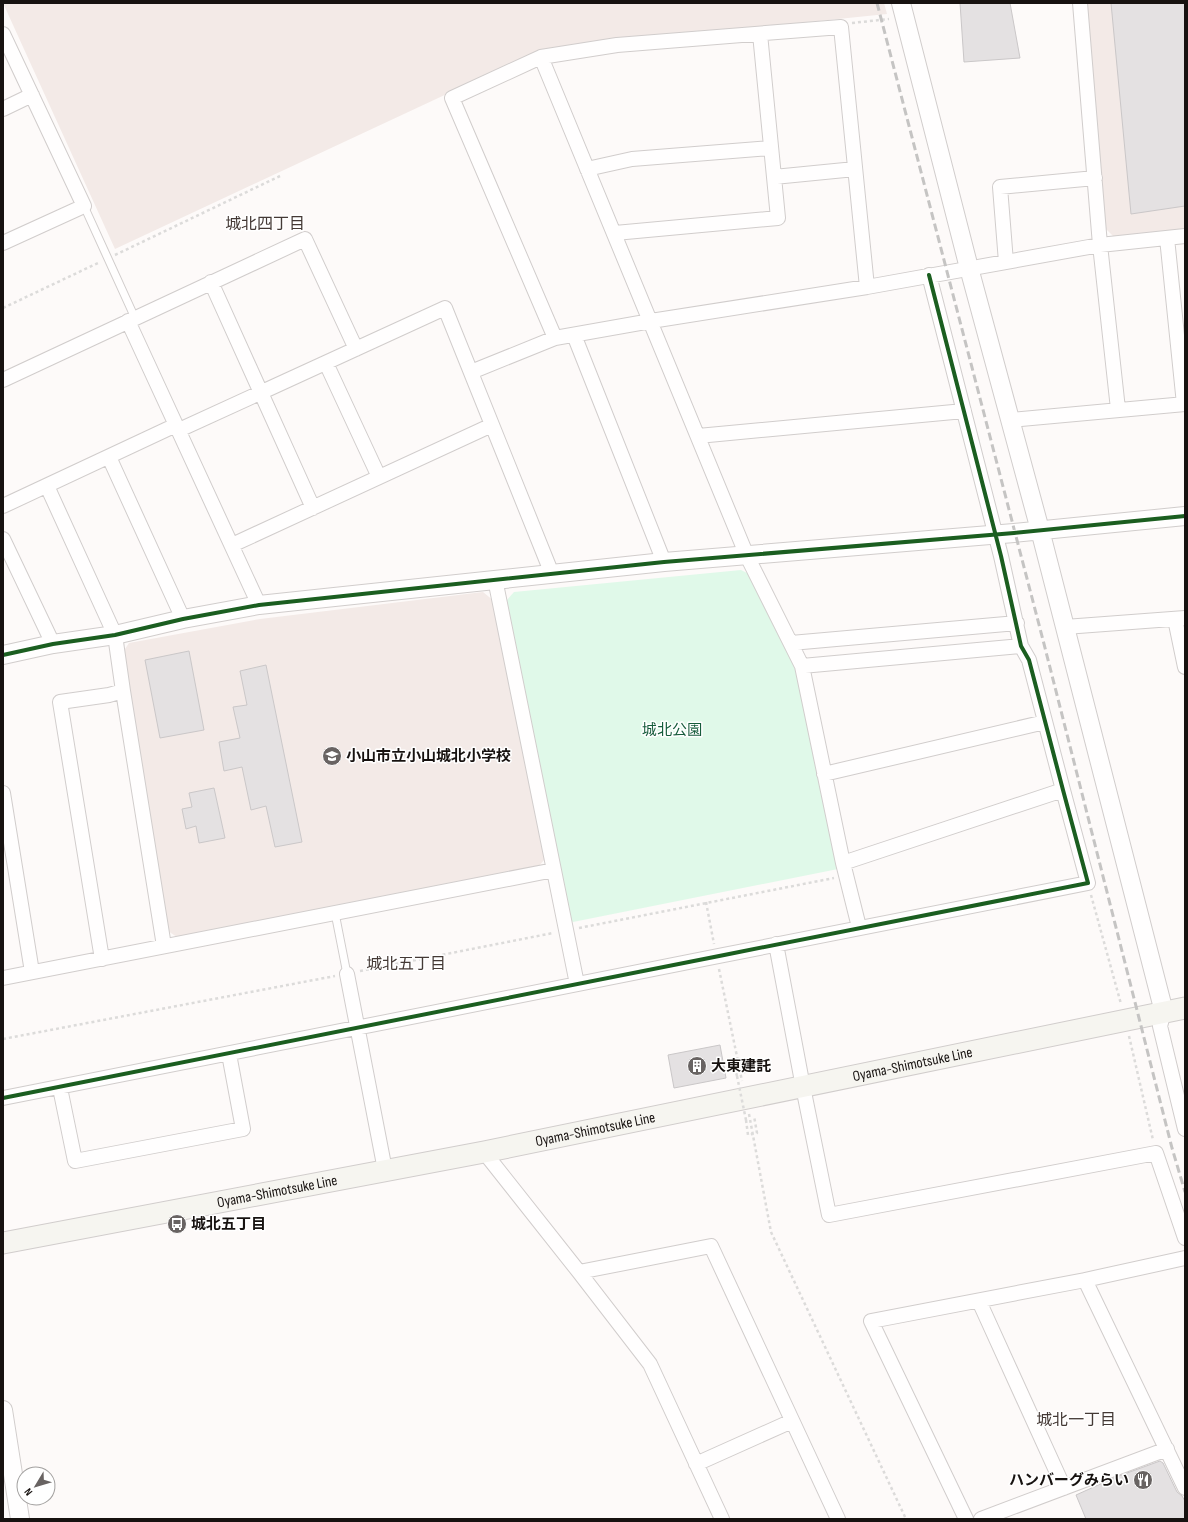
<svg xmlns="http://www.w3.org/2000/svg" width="1188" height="1522" font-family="'Sofia Sans Condensed','Noto Sans JP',sans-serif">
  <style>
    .built { fill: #f3eae7 }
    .green { fill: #e0f9e9 }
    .building { fill: #e4e1e2; stroke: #cac7c8 }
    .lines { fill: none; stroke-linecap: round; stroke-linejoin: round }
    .service-casing { stroke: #d1cdcc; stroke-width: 9 }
    .minor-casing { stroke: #d1cdcc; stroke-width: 16 }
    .tertiary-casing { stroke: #d1cdcc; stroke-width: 20 }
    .secondary-casing { stroke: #d1cdcc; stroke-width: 23 }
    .path { stroke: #dcdbda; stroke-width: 2.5; stroke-dasharray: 3 3; stroke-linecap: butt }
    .service { stroke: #fffefe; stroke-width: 7 }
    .minor { stroke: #fffefe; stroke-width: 14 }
    .tertiary { stroke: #fffefe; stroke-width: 18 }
    .secondary { stroke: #f6f5f0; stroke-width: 21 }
    .rail { stroke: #c5c4c3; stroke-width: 3; stroke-dasharray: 8 4; stroke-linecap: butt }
    .path-bridge { stroke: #dcdbda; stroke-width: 2.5; stroke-dasharray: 3 3; stroke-linecap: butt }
    .cycleway-casing { stroke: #fff; stroke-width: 6 }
    .cycleway { stroke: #1b5e20; stroke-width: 4 }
    .labels { text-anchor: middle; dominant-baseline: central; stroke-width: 3; stroke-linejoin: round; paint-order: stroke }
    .park-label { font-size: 15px; fill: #175c3c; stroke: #fff }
    .poi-label { font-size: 15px; font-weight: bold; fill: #171210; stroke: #fff; text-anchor: start }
    .street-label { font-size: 15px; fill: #171210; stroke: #fff }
    .neighbourhood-label { font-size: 16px; fill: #443935; stroke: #fff }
  </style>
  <rect width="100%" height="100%" fill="#fdfaf9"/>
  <path class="built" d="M3,3H884L887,14L759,27L615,39L543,49L115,249Z
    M1086,3H1185V230L1114,237L1106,229Z
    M483,592L494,601L545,859L538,867L177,937L168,931L123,652L129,643L260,619Z"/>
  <path class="green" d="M741,570L749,574L790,654L803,695L838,869L573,922L571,920L507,600L514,592Z"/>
  <path class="building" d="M960,3H1010L1020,58L964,62Z
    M1111,3H1185V206L1131,214Z
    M189,651L204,730L160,738L145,660Z
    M266,665L302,842L275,847L266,806L251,810L242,767L224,771L219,742L240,738L233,707L247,705L240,671Z
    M214,788L225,838L199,843L196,826L186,829L182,809L192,807L189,793Z
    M720,1045L726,1078L674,1088L668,1055Z
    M1160,1461L1163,1463L1177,1492L1182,1496L1185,1501V1519H1086L1076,1495L1116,1477Z"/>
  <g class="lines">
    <g class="service-casing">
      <path id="service" d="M84,206L135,318
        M335,913L347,974"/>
    </g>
    <g class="minor-casing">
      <path id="minor" d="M1080,3L1100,245L1118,409
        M3,34L84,206L3,243
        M541,57L747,556L802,666L843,863L859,927
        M3,109L32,95
        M587,169L632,159L771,148
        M774,177L855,169
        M615,233L778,218L760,34
        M1167,238L1184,404
        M1006,262L1000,187L1095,178
        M211,282L313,508
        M128,321L259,605
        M574,335L664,562
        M555,338L452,98L541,57L617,45L841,27L867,287
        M326,363L379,477
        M471,372L555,338L651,321L867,287L1100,245L1185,236
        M3,380L305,239L356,349
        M1010,420L1185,404
        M179,430L445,308L552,574
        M698,436L964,411
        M109,457L183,619
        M47,486L115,635L123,691L164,946
        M3,506L176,425
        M3,539L53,644
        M232,545L492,425
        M495,579L577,984
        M1175,619L1185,667
        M1065,627L1185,618
        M791,643L1017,623
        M802,666L1021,646
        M824,774L1045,722
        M3,793L32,972
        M843,863L1063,790
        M776,944L803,1087L829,1215L1156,1153L1185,1238
        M102,959L60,702L109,695L123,691
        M347,974L385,1170
        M3,978L554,870
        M1164,1012L1160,1026L1185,1129
        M60,1088L75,1161L243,1129L229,1054
        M3,1098C365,1029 726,953 1088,883L1063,790L1029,660L1021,646L1001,556L929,275
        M484,1152L579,1272L650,1364L722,1519
        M579,1272L711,1246L838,1519
        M1085,1280L1185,1488
        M979,1301L1064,1488
        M696,1464L792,1421
        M966,1519L871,1321L1085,1280L1185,1258
        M981,1519L1167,1449"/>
    </g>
    <g class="tertiary-casing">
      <path id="tertiary" d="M901,3L969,268L1040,530L1164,1012
        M3,655L53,644L115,635L183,619L259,605L664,562L1014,533L1185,516
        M3,1410L20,1519"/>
    </g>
    <g class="secondary-casing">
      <g id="secondary">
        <path id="s1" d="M3,1243L484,1152L1185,1008"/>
      </g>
    </g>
    <path class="path" d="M852,23L889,19
      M115,255L280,176
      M3,308L100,262
      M1091,895L1121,1004
      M706,902L714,944
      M579,928L834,878
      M719,969L742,1081
      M360,971L553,933
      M1129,1036L1153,1140
      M3,1039L335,976
      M737,1076L734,1064L743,1062L746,1075
      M749,1114L771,1232L906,1519
      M746,1120L748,1135L757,1133L754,1116"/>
    <use href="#service" class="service"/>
    <use href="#minor" class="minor"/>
    <use href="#tertiary" class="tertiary"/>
    <use href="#secondary" class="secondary"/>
    <path class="rail" d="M877,3L1043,640L1172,1148L1185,1192"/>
    <path class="path-bridge" d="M737,1076L746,1120"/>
    <g class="cycleway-casing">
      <path id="cycleway" d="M3,655L53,644L115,635L183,619L259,605L664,562L1014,533L1185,516
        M3,1098C365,1029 726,953 1088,883L1063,790L1029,660L1021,646L1001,556L929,275"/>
    </g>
    <use href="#cycleway" class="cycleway"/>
  </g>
  <defs>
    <g id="school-disc" transform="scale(1)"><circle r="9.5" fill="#686362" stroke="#fff"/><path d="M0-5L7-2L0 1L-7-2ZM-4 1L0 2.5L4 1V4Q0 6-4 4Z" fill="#fff"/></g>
    <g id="building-disc" transform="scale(1)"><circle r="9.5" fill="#686362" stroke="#fff"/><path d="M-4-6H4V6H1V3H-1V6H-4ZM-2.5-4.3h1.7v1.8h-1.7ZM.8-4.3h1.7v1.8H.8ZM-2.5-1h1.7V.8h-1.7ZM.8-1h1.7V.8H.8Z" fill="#fff"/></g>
    <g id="bus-disc" transform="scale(1)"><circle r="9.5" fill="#686362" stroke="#fff"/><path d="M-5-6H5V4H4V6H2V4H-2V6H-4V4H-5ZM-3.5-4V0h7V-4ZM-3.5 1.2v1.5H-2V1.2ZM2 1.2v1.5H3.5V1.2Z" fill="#fff"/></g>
    <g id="restaurant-disc" transform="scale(1)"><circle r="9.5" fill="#686362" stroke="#fff"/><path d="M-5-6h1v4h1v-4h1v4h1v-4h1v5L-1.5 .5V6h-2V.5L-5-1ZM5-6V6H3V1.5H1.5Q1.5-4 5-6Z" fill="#fff"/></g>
  </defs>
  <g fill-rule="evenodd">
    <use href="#school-disc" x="332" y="756"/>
    <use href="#building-disc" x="697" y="1066"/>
    <use href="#bus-disc" x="177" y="1224"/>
    <use href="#restaurant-disc" x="1143" y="1480"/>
  </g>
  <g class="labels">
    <g class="park-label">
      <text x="672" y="730">城北公園</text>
    </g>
    <g class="poi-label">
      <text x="346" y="756">小山市立小山城北小学校</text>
      <text x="711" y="1066">大東建託</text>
      <text x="191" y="1224">城北五丁目</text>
      <text x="1129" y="1480" text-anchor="end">ハンバーグみらい</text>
    </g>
    <g class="street-label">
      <text stroke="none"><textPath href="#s1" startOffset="927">Oyama-Shimotsuke Line</textPath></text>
      <text stroke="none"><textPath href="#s1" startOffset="603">Oyama-Shimotsuke Line</textPath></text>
      <text stroke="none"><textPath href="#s1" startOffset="279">Oyama-Shimotsuke Line</textPath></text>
    </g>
    <g class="neighbourhood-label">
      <text x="265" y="224">城北四丁目</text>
      <text x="406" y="964">城北五丁目</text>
      <text x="1076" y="1420">城北一丁目</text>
    </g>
  </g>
  <rect width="1188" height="1522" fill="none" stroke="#171210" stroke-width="8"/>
  <g transform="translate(36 1486) rotate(232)"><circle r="19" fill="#ffffff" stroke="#a2a09f"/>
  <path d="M0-3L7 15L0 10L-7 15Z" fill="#686362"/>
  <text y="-6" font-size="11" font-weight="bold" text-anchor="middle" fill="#171210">N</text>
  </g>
</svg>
